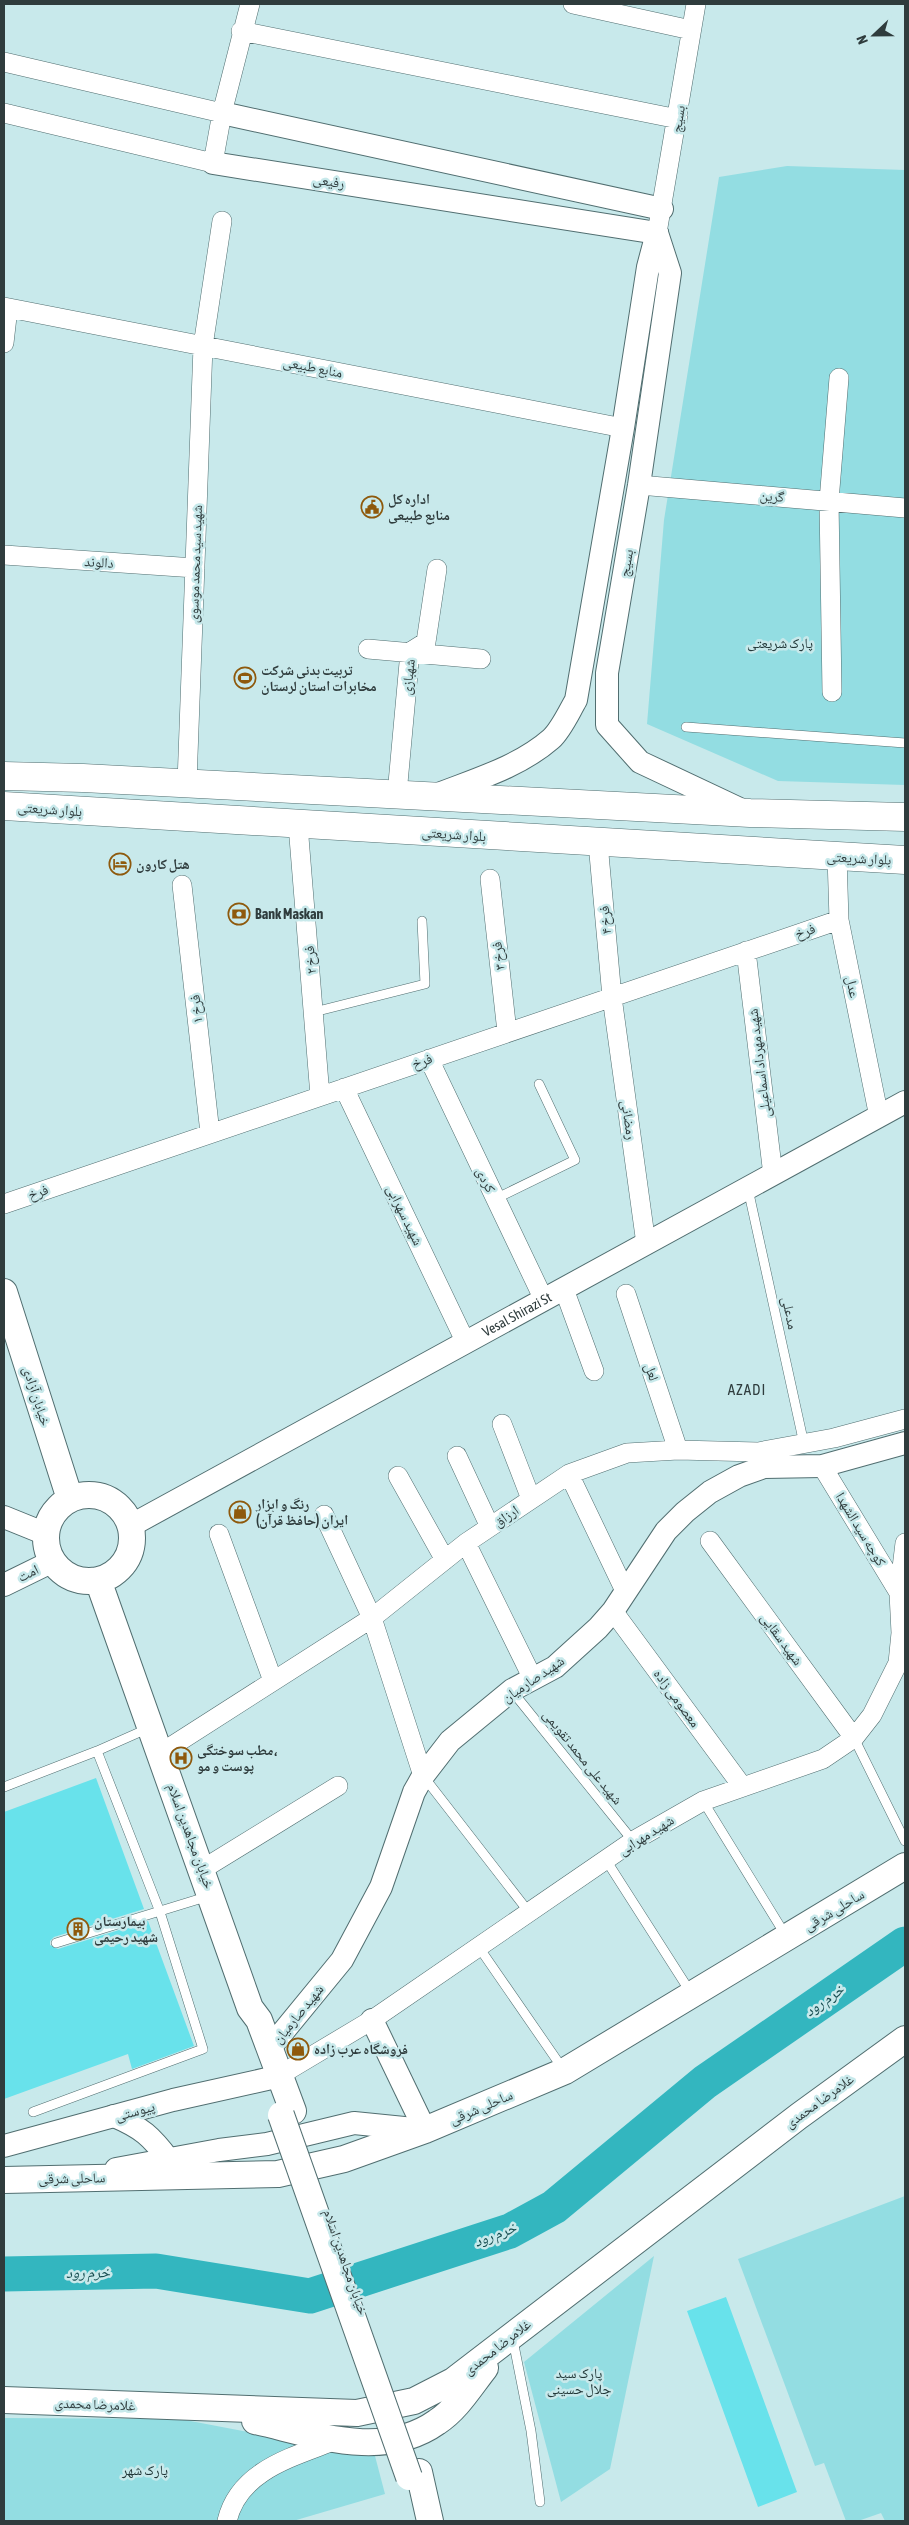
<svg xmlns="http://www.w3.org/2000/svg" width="909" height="2525" font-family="'Asap Condensed','Noto Naskh Arabic',sans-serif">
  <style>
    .green { fill: #93dde2 }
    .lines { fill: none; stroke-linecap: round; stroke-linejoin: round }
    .river { stroke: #33b6bf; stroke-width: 35 }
    .building { fill: #68e2eb }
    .service-casing { stroke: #516e70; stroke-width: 10 }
    .minor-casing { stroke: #516e70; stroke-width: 20 }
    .tertiary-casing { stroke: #516e70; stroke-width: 24 }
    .secondary-casing { stroke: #516e70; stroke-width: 28 }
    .primary-casing { stroke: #516e70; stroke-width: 29 }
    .service { stroke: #fff; stroke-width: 9 }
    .minor { stroke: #fff; stroke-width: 19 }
    .tertiary { stroke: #fff; stroke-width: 22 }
    .secondary { stroke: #fff; stroke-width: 26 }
    .primary { stroke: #fff; stroke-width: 28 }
    .secondary-bridge-casing { stroke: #516e70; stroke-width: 28; stroke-linecap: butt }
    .secondary-bridge { stroke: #fff; stroke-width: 26 }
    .labels { text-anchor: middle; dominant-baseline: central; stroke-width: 5; stroke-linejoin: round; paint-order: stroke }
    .street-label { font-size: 14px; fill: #2f3c3d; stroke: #c8e9eb }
    .poi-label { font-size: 14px; font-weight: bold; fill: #2f3c3d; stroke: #c8e9eb; text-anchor: start }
    .park-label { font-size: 14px; fill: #213738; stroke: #c8e9eb }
    .neighbourhood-label { font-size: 15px; letter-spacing: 1px; fill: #2f3c3d; stroke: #c8e9eb }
    .water-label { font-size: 15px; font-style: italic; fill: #164d50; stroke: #c8e9eb }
  </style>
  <rect width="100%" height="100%" fill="#c8e9eb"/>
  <path class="green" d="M787,166L905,170V785L778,781L647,724L664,520L719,177Z
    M905,2196V2521H885L881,2513L858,2521H846L824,2463L815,2466L738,2259Z
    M654,2256L610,2469L561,2502L524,2362Z
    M4,2418L180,2419L375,2456L385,2494L293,2521H4Z"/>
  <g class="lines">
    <path class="river" d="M4,2274L156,2271L310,2296L510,2231L554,2207L705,2082L905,1944"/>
  </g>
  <path class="building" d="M96,1778L144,1909L54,1937L50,1941V1945L58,1949L148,1921L194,2046L132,2069L128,2054L4,2099V1812Z
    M726,2297L797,2492L758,2507L687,2311Z"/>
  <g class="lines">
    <g class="service-casing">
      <path id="service" d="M686,727L905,743
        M314,1012L425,984L422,921
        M748,1189L804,1444
        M495,1199L575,1160L539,1084
        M512,1691L633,1841
        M854,1738L905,1841
        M424,1777L528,1911
        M4,1787L97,1751L149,1728
        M703,1801L786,1936
        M606,1860L691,1993
        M56,1943L209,1896
        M478,1946L563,2069
        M33,2112L203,2049L160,1912L97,1751
        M513,2340L531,2431L540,2502"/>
    </g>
    <g class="minor-casing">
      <path id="minor" d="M573,4L691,30
        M241,31L678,119
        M4,62L222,113
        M4,113L213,163L222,113L250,4
        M657,233L696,4
        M4,307L623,428
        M4,343L8,308
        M639,485L905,508
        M4,555L195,568
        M368,649L481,659
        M832,692L829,501L839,378
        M187,783L203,346L222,221
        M397,794L410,652L426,642L437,569
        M298,825L320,1096
        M598,843L612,997L646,1244
        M837,856L839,920L879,1117
        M490,879L507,1032
        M182,885L210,1133
        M746,951L773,1175
        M429,1059L544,1300
        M344,1088L466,1343
        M4,1204L839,920
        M564,1289L594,1371
        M626,1294L678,1450
        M502,1424L531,1499
        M457,1456L490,1527
        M822,1466L901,1596
        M569,1474L625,1591
        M398,1476L445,1560
        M324,1515L372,1618L423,1776
        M219,1534L273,1681
        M710,1541L854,1738
        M466,1543L533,1679
        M613,1611L742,1786
        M161,1753L372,1618L466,1543L569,1474L627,1453L678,1450L758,1452L834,1438L905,1419
        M203,1869L338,1786
        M280,2075L372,2020L633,1841L703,1801L823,1759L854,1738L872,1715L898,1663L901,1633L899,1593L905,1543
        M227,2521C239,2470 293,2457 336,2440"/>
    </g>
    <g class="tertiary-casing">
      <g id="tertiary">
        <path d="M222,113L662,209"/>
        <path d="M213,163L657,233"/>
        <path d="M657,233L670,273L639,485L607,673V725L640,762L744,811"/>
        <path d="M436,795C474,780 519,767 551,739C561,730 569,712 576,700L623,428L648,267L657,233"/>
        <path d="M4,1517L46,1534"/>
        <path id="s1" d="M130,1526L905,1102"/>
        <path d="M4,1585L53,1561"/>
        <path d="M372,2020L425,2130"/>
        <path d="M269,2049L342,1960L381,1887L414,1792L423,1776L450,1741L512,1690L555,1667L598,1628L613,1611L666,1531L685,1512L710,1492L739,1476L764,1467L822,1466L905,1443"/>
        <path d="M114,2116C142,2128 151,2136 169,2160"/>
        <path d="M4,2146L173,2100L267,2079"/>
        <path d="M116,2169L219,2150L267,2144L354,2123L424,2130"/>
      </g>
    </g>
    <g class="secondary-casing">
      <path id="secondary" d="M4,1292L70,1499
        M46 1538a43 43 0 1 1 86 0a43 43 0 1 1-86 0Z
        M98,1580L250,2008L259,2020L293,2111
        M4,2180L278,2174L344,2159L425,2130L565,2071L905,1866
        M4,2400L357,2413L414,2401L453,2381L799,2116L905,2039
        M255,2421C314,2434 382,2461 437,2422C457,2409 470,2387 485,2368
        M419,2472L430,2521"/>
    </g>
    <g class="primary-casing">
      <path id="primary" d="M4,776L83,778L750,813L905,817
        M4,806L905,860"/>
    </g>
    <use href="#service" class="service"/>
    <use href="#minor" class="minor"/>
    <use href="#tertiary" class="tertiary"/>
    <use href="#secondary" class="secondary"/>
    <use href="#primary" class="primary"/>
    <g class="secondary-bridge-casing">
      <path id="secondary-bridge" d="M281,2115L409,2477"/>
    </g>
    <use href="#secondary-bridge" class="secondary-bridge"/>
  </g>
  <defs>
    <g id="civic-ring" transform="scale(1.125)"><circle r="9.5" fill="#c8e9eb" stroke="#8e590c" stroke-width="1.5"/><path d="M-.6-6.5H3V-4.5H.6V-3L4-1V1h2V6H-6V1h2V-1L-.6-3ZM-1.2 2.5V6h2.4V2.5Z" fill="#8e590c"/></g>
    <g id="stadium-ring" transform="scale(1.125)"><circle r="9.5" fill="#c8e9eb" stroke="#8e590c" stroke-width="1.5"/><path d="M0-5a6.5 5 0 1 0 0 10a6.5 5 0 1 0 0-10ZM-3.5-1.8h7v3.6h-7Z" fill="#8e590c"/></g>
    <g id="hotel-ring" transform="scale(1.125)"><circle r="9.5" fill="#c8e9eb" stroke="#8e590c" stroke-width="1.5"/><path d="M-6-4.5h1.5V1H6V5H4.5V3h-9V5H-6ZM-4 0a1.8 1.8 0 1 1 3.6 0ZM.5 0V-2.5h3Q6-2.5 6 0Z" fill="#8e590c"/></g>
    <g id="bank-ring" transform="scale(1.125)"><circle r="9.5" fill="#c8e9eb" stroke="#8e590c" stroke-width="1.5"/><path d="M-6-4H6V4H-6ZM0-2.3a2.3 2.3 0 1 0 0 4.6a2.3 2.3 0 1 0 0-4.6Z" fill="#8e590c"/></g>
    <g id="shop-ring" transform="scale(1.125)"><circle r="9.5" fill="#c8e9eb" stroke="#8e590c" stroke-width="1.5"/><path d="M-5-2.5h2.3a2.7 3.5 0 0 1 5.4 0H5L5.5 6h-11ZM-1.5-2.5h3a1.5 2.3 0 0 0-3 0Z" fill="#8e590c"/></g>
    <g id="hospital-ring" transform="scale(1.125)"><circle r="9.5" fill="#c8e9eb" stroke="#8e590c" stroke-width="1.5"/><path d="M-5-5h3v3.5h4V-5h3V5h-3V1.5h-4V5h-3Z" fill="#8e590c"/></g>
    <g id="building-ring" transform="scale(1.125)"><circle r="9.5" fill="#c8e9eb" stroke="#8e590c" stroke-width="1.5"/><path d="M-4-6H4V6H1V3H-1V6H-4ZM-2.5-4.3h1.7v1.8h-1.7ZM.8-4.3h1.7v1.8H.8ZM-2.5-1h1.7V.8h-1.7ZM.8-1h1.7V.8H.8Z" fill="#8e590c"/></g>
  </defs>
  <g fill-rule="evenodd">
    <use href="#civic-ring" x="372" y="507"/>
    <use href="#stadium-ring" x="245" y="678"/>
    <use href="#hotel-ring" x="120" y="864"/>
    <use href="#bank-ring" x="239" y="914"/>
    <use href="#shop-ring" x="240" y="1512"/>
    <use href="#hospital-ring" x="181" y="1758"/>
    <use href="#building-ring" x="78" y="1929"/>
    <use href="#shop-ring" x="298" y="2049"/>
  </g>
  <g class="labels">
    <g class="street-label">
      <text transform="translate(678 119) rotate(-81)">بسیج</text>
      <text transform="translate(329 181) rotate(9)">رفیعی</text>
      <text transform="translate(313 367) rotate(11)">منابع طبیعی</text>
      <text transform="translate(772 496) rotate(5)">گرین</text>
      <text transform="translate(99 562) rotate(4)">دالوند</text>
      <text transform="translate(626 563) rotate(-80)">بسیج</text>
      <text transform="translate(195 564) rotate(-88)">شهید سید محمد موسوی</text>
      <text transform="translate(408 677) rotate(-84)">شهبازی</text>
      <text transform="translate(50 809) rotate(4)">بلوار شریعتی</text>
      <text transform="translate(454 834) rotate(4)">بلوار شریعتی</text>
      <text transform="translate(859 858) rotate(3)">بلوار شریعتی</text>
      <text transform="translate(605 920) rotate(-95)">فرخ ۴</text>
      <text transform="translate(805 931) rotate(-19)">فرخ</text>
      <text transform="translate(498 956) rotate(-97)">فرخ ۳</text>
      <text transform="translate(310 960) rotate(-95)">فرخ ۲</text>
      <text transform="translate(853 987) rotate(79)">عدل</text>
      <text transform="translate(196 1009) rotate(-96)">فرخ ۱</text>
      <text transform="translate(422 1061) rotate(-19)">فرخ</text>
      <text transform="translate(759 1063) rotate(-97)">شهید مهرداد اسماعیلی</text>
      <text transform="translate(629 1120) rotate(82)">رمضانی</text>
      <text transform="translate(486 1180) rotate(64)">کردی</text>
      <text transform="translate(38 1192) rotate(-19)">فرخ</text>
      <text transform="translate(405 1215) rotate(64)">شهید سهرابی</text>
      <text transform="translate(790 1313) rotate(78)">مدعلی</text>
      <text stroke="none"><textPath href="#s1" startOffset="441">Vesal Shirazi St</textPath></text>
      <text transform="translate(652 1372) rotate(72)">لعل</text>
      <text transform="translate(37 1396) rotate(72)">خیابان آزادی</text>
      <text transform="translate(506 1516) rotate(-34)">ارزاق</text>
      <text transform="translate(861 1529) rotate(59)">کوچه سید الشهدا</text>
      <text transform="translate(28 1573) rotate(-26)">امت</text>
      <text transform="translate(782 1639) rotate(54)">شهید سقایی</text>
      <text transform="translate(533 1679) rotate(-34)">شهید صارمیان</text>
      <text transform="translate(677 1698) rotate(54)">معصومی زاده</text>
      <text transform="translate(583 1757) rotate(51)">شهید علی محمد تقویمی</text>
      <text transform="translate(646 1835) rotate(-32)">شهید مهرابی</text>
      <text transform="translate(191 1836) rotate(70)">خیابان مجاهدین اسلام</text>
      <text transform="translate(834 1910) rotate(-31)">ساحلی شرقی</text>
      <text transform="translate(298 2014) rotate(-51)">شهید صارمیان</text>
      <text transform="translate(819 2101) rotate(-36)">غلامرضا محمدی</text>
      <text transform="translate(481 2107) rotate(-23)">ساحلی شرقی</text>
      <text transform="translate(135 2111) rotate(-15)">پیوستی</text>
      <text transform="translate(72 2178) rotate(-1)">ساحلی شرقی</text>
      <text transform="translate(346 2262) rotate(71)">خیابان مجاهدین اسلام</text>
      <text transform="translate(497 2347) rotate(-38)">غلامرضا محمدی</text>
      <text transform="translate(95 2404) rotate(2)">غلامرضا محمدی</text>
    </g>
    <g class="poi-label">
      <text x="388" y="499">اداره کل<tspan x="388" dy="16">منابع طبیعی</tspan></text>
      <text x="261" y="670">تربیت بدنی شرکت<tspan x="261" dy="16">مخابرات استان لرستان</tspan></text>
      <text x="136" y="864">هتل کارون</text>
      <text x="255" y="914">Bank Maskan</text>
      <text x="256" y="1504">رنگ و ابزار<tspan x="256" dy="16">ایران (حافظ قرآن)</tspan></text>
      <text x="197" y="1750">مطب سوختگی،<tspan x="197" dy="16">پوست و مو</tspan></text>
      <text x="94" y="1921">بیمارستان<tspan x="94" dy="16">شهید رحیمی</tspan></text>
      <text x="314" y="2049">فروشگاه عرب زاده</text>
    </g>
    <g class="park-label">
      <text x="780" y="643">پارک شریعتی</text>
      <text x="579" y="2373">پارک سید<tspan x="579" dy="16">جلال حسینی</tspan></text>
      <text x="145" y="2470">پارک شهر</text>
    </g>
    <g class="neighbourhood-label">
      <text x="747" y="1389">AZADI</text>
    </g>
    <g class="water-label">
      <text transform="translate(824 2000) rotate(-35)">خرم رود</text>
      <text transform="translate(495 2234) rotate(-21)">خرم رود</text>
      <text transform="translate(88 2272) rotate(-1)">خرم رود</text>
    </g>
  </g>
  <rect width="909" height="2525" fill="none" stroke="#2f3c3d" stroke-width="10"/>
  <g transform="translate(874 35) rotate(248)" stroke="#c8e9eb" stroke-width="4" paint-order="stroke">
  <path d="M0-4L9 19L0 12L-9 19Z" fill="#2f3c3d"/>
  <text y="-8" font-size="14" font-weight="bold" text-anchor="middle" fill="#2f3c3d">N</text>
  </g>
</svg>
